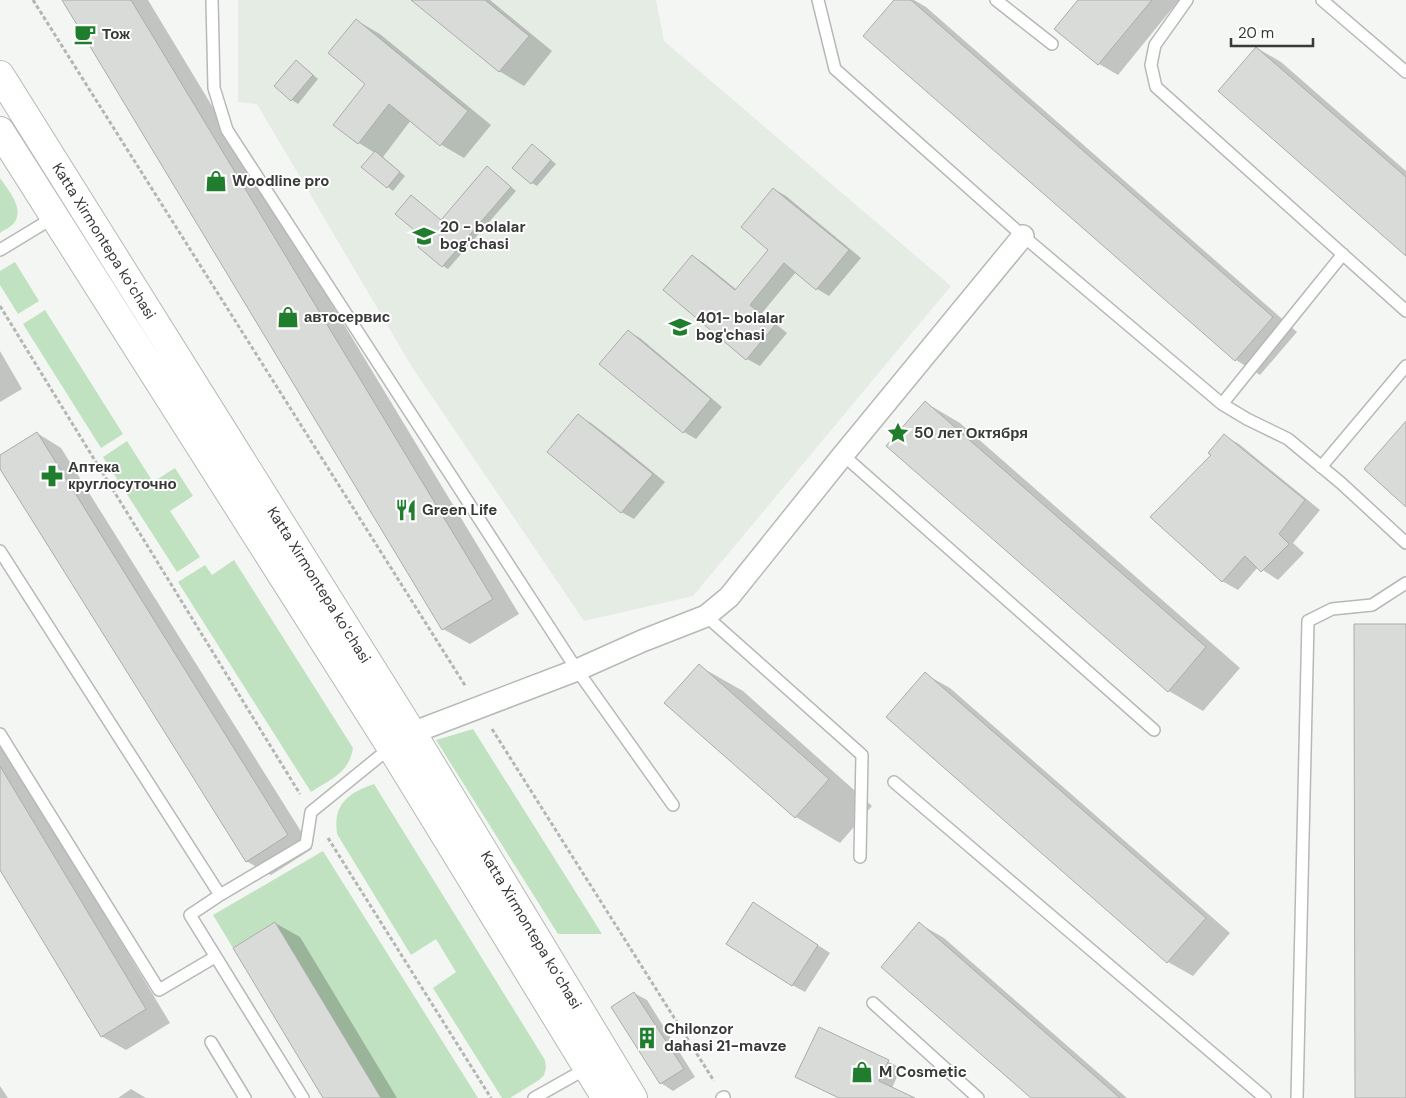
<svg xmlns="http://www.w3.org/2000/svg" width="1406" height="1098" font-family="'DM Sans',sans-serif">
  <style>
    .built { fill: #e4ece4 }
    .green { fill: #c0e2c0 }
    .shadow { fill: #0003 }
    .building { fill: #d9dbd9; stroke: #abadab }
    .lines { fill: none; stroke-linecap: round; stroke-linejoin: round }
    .service-casing { stroke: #b6b9b6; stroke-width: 14 }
    .minor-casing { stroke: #b6b9b6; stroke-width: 24 }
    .secondary-casing { stroke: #b6b9b6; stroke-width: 30 }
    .path { stroke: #b4b6b4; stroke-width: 3; stroke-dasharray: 4 2.5; stroke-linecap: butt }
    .service { stroke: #fff; stroke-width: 11 }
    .minor { stroke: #fff; stroke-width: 21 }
    .secondary { stroke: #fff; stroke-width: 28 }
    .labels { text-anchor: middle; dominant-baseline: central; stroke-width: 4; stroke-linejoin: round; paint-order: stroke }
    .poi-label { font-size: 15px; font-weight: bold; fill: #383938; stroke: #fff; text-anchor: start }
    .street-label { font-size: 15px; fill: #383938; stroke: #fff }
  </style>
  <rect width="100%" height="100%" fill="#f3f6f3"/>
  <path class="built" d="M238,0H656L664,41L951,286L693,596L584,621L412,367L257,104L238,102Z"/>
  <path class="green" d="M0,178C8,190 25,208 14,223C11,227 4,230 0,233Z
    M15,262L39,301L18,314L0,285V271Z
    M45,310L123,434L101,448L23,324Z
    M127,441L153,482L175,468L193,496L170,511L200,557L177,572L103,457Z
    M234,560L353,748C349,773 331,779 311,792L178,582L205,565L212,575Z
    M473,729L602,934H558L436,740Z
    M374,784L545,1060L546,1068L544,1075L539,1080L510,1098H502L433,988L456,972L436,939L411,955L337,834C333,804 348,793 374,784Z
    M323,851L478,1098H381L275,922L233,948L213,915Z"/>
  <path class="shadow" d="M63,0H148L519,614L470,644L443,629Z
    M413,0H490L552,51L524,86L499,71Z
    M895,0H914L926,7L1297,332L1260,375L1236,360L865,36Z
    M1079,0H1179L1118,75L1099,64L1056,28Z
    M356,20L380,34L491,125L464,158L440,144L411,120L383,157L405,176L393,191L388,187L375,153L359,143L335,125L367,84Z
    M1257,48L1281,62L1406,171V254Z
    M302,65L318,79L298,104L292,100Z
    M538,149L556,164L537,186L532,183Z
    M493,171L516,191L448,269L443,266L426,239L411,196L442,221Z
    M774,189L786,196L861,258L829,296L817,289L796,272L762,313L787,333L760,366L747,359L665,290L693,256L705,264L737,290L770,250Z
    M628,331L640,338L722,407L696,439L684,432Z
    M0,351L22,389L0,402Z
    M926,403L960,423L1240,668L1203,711L1169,691Z
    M578,416L591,423L621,446L665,482L634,519L621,512Z
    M37,433L61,448L312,849L271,875L246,861L0,467V456Z
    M1224,436L1239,444L1320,510L1293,543L1304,553L1278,580L1258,567L1238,590L1222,581L1212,455Z
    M699,666L743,691L872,806L840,843L796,817Z
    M925,674L950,688L1230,933L1193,976L1168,962L888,717Z
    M0,741L170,1023L126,1050L101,1036L0,868Z
    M766,911L830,953L805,992L792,985Z
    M275,923L300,937L397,1098H324Z
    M920,924L944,938L1127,1098H1033Z
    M634,993L647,1000L695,1077L673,1091L661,1083Z
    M819,1028L901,1068L892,1088L912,1098H839L797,1077Z
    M0,1086L8,1098H0Z
    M131,1089L146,1098H118Z"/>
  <path class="building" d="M62,0H131L493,599L442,630Z
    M411,0H485L529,36L499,72Z
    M894,0H911L1273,317L1235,361L863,36Z
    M1078,0H1152L1098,65L1054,29Z
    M356,19L468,111L440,146L389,104L358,144L333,125L365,84L328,53Z
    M1256,47L1406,177V256L1218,91Z
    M296,60L313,75L291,101L274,86Z
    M532,144L551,160L531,184L512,168Z
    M375,151L400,172L387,188L361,167Z
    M487,166L511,187L442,267L418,247L425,239L395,214L411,195L441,220Z
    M773,188L849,250L816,290L784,263L750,305L775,325L746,360L663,290L692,255L735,290L768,250L741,227Z
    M628,330L711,399L683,433L599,364Z
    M925,401L1206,647L1168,692L886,446Z
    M578,414L653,474L621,513L547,452Z
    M1406,421V507L1364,469Z
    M37,432L288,835L246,862L0,469V455Z
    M1224,434L1305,500L1279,534L1289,544L1261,572L1245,556L1222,582L1150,517L1211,455L1208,453Z
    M1354,624H1406V1098H1355Z
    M699,664L829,779L795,818L664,703Z
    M925,672L1206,918L1167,963L886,717Z
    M0,766L146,1009L101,1037L0,870Z
    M753,902L818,945L792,986L726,944Z
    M275,922L381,1098H323L233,948Z
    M919,922L1120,1098H1031L881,967Z
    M634,992L684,1069L660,1084L611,1007Z
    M819,1027L889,1060L879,1081L915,1098H839L795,1077Z"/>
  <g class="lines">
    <g class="service-casing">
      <path id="service" d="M212,0L214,88L227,130L577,670L673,805
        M818,0L835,69L1023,236L1222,404L1247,419L1288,439L1341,483L1406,543
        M996,0L1052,44
        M1187,0L1155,45L1151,65L1156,87L1406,311
        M1322,0L1406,72
        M0,250L56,216
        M1222,404L1343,254
        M843,455L1154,730
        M1321,467L1406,366
        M0,551L220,895L190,915L303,1098
        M706,616L862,755L860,857
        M0,734L159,990L215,957
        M894,782L1265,1098
        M220,895L306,844L311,812L391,747
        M873,1003L978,1098
        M211,1042L245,1098
        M534,1098L589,1067
        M722,1098L724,1097
        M1297,1098L1308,621L1332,609L1372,605L1406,583"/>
    </g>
    <g class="minor-casing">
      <path id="minor" d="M399,742L412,733L577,670L642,641L706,616L729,597L843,455L1023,236"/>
    </g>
    <g class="secondary-casing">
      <path id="secondary" d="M0,75L412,733L633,1098
        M0,131L391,747L606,1098"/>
    </g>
    <path class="path" d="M33,0L466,687
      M0,306L300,794
      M492,729L714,1081
      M328,838L491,1098"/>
    <use href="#service" class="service"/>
    <use href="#minor" class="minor"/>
    <use href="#secondary" class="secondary"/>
  </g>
  <defs>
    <g id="cafe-bare" transform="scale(1.725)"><path d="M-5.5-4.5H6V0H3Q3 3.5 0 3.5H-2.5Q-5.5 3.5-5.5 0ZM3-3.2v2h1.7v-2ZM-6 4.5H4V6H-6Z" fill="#217d2e" stroke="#fff" stroke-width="2.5" paint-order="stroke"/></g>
    <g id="shop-bare" transform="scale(1.725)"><path d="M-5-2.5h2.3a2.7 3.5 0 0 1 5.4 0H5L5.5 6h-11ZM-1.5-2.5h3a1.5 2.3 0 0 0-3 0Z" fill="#217d2e" stroke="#fff" stroke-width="2.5" paint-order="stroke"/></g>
    <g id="school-bare" transform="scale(1.725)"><path d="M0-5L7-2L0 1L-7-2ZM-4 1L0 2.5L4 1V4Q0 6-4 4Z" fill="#217d2e" stroke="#fff" stroke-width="2.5" paint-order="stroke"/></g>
    <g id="sight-bare" transform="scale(1.725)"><path d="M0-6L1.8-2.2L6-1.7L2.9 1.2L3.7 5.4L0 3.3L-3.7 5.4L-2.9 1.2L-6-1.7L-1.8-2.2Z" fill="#217d2e" stroke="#fff" stroke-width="2.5" paint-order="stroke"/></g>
    <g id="pharmacy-bare" transform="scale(1.725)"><path d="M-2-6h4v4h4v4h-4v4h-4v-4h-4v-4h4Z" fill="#217d2e" stroke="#fff" stroke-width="2.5" paint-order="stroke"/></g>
    <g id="restaurant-bare" transform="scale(1.725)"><path d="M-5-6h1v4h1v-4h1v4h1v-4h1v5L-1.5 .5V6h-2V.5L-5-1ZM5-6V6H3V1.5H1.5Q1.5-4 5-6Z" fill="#217d2e" stroke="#fff" stroke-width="2.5" paint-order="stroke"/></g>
    <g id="building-bare" transform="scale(1.725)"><path d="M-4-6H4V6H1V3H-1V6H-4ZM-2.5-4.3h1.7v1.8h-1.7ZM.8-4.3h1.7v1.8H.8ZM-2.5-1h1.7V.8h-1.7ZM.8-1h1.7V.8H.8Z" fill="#217d2e" stroke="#fff" stroke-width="2.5" paint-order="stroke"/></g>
  </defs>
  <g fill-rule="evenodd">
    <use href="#cafe-bare" x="85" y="34"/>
    <use href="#shop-bare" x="216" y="181"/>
    <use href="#school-bare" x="424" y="236"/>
    <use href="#shop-bare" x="288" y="317"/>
    <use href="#school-bare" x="680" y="327"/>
    <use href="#sight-bare" x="898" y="433"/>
    <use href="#pharmacy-bare" x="52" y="476"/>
    <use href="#restaurant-bare" x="406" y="510"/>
    <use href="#building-bare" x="647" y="1038"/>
    <use href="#shop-bare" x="862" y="1072"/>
  </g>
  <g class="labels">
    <g class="poi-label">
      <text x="102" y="34">Тож</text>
      <text x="232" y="181">Woodline pro</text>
      <text x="440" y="227">20 - bolalar<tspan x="440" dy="17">bog'chasi</tspan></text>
      <text x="304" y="317">автосервис</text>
      <text x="696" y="318">401- bolalar<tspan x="696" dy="17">bog'chasi</tspan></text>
      <text x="914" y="433">50 лет Октября</text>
      <text x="68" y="467">Аптека<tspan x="68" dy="17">круглосуточно</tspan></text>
      <text x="422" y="510">Green Life</text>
      <text x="664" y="1029">Chilonzor<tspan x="664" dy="17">dahasi 21-mavze</tspan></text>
      <text x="879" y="1072">M Cosmetic</text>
    </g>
    <g class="street-label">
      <text transform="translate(104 241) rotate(58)">Katta Xirmontepa koʻchasi</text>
      <text transform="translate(319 585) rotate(58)">Katta Xirmontepa koʻchasi</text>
      <text transform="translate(531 930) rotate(59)">Katta Xirmontepa koʻchasi</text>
    </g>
  </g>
  <path d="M1231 38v8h82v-8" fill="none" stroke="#383938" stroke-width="2.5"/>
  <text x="1238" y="38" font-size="15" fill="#383938" stroke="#ffffff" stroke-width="4" paint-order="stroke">20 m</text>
</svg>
